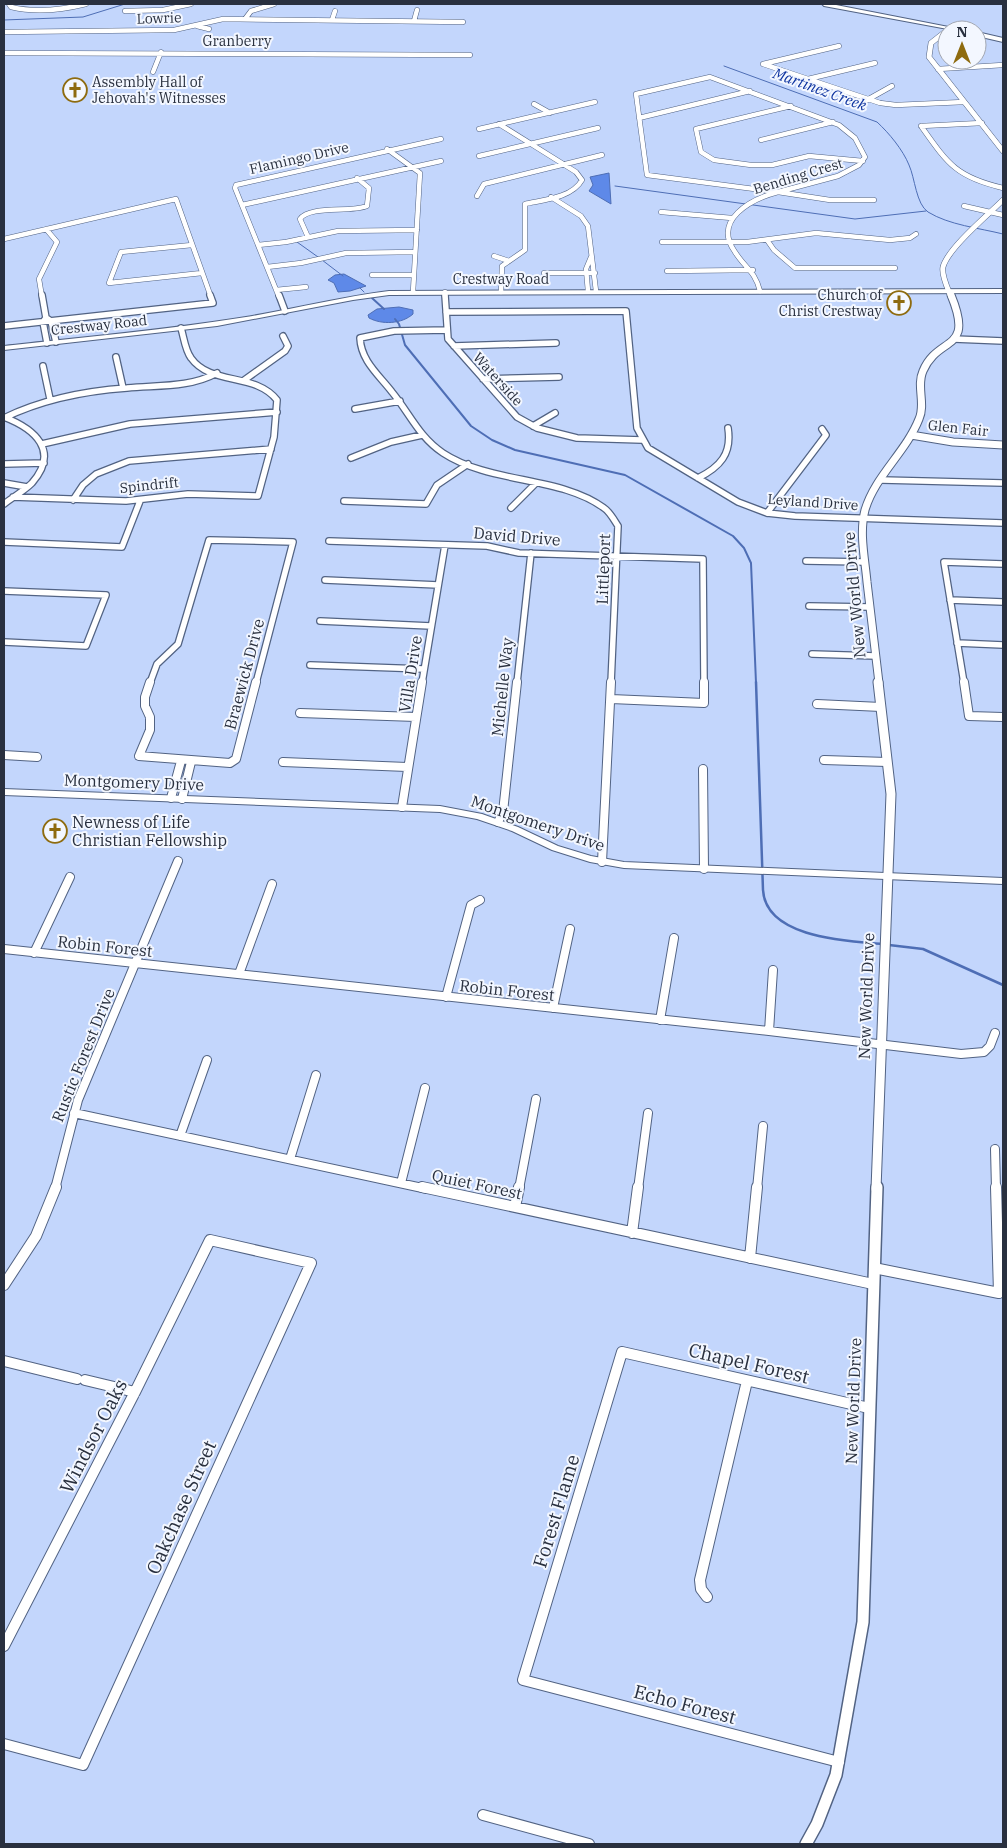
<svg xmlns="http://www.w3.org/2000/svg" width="1007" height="1848" font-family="'IBM Plex Serif',serif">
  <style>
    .water { fill: #5e89e8; stroke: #4e6eb5 }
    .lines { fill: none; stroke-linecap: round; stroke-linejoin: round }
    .stream-far2 { stroke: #4e6eb5; stroke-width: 1 }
    .stream-far1 { stroke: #4e6eb5; stroke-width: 2 }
    .stream { stroke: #4e6eb5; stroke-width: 2.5 }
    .minor-far3-casing { stroke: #526383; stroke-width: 5.5 }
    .minor-far2-casing { stroke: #526383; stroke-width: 8 }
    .minor-far1-casing { stroke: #526383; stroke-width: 10 }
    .minor-casing { stroke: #526383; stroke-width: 12 }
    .tertiary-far3-casing { stroke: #526383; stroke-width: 6 }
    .tertiary-far2-casing { stroke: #526383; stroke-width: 9 }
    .tertiary-far1-casing { stroke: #526383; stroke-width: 11 }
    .tertiary-casing { stroke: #526383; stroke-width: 14 }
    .secondary-casing { stroke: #526383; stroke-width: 2 }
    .minor-far3 { stroke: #fff; stroke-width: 4.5 }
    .minor-far2 { stroke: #fff; stroke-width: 5.5 }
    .minor-far1 { stroke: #fff; stroke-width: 8 }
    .minor { stroke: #fff; stroke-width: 10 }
    .tertiary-far3 { stroke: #fff; stroke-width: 5 }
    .tertiary-far2 { stroke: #fff; stroke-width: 7 }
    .tertiary-far1 { stroke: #fff; stroke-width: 9 }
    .tertiary { stroke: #fff; stroke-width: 11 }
    .secondary { fill: #fff; fill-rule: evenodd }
    .labels { text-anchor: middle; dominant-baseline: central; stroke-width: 4; stroke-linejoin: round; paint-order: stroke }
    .far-street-label { font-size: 14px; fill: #29303f; stroke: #f3f7ff }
    .far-poi-label { font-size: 14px; fill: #29303f; stroke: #f3f7ff; text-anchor: start }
    .far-water-label { font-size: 15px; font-style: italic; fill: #0d33a0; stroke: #f3f7ff }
    .street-label { font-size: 16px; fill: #29303f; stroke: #f3f7ff }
    .poi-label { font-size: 16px; fill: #29303f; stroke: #f3f7ff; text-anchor: start }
    .near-street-label { font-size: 19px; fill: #29303f; stroke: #f3f7ff }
  </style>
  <rect width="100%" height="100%" fill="#c3d6fc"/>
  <path class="water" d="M609,173L611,204L589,191L593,185L590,177Z
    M344,274L366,286L350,291L338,292L334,283L328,280L335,275Z
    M399,307L413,310V314C402,324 382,325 369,318L368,315L377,309Z"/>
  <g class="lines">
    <path class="stream-far2" d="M4,20L83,17L125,4
      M724,66L877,122C889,133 903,150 909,165C915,178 916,204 928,212C949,225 979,228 1003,234
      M615,186L855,219L926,211
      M297,242L318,257
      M322,260L343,276
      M360,288L364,292"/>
    <path class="stream-far1" d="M372,298L384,309
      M395,319L399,324L405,345L471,426L492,440L515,450L625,475L733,536L744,548L751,563L756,683"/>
    <path class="stream" d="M756,682L763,890C766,938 847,941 883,944
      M889,945L923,949L1003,985"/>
    <g class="minor-far3-casing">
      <path id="minor-far3" d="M9,4L11,7C36,13 62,10 86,4
        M125,11L163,10L191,4
        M245,19L251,11L274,4
        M332,20L335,11
        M414,21L417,10
        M197,26L209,29
        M4,32L174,30L223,19L463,22
        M4,53L470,55
        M763,64L880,103L896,105L964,102
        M763,64L839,46
        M938,69L1003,65
        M153,72L161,52
        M710,77L839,125L855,138L865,157L859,165L838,176L778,192L647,175L636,94Z
        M808,79L875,63
        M867,100L892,86
        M534,104L550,113
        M791,106L696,129L701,152L714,160L751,165H772L809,156L863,161
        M639,118L750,91
        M499,124L576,172L582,180C572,198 543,200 525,204V250L502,266L501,292
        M921,126C948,164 956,177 1003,188
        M921,126L982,123
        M479,129L595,102
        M761,140L833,122
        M387,149L420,173L413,292
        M479,156L598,128
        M778,192L830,200H874
        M477,196L484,184L602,155
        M551,197L581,216L588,226L596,291
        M242,205L441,161
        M964,206L1003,215
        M661,212L732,218
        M308,237L300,219C310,205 350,213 367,206L369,188L357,178
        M4,239L176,199L211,297
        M767,240L774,250L795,268H895
        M662,242H747L816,233L890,240L910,238L916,234
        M192,245L121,252L109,283L202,273
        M258,245L286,242L338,231L417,230
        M494,256L509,261
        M267,267L301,263L346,253L415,252
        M667,271L753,270
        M544,273H595
        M372,275H414
        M276,290L306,287
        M588,291L586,269L591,257
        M760,291C755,271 745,268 735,252C712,220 751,199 778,192
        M445,292V297
        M42,297L39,279L57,242L46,229
        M279,297L235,188L236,185L441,139"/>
    </g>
    <g class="minor-far2-casing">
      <path id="minor-far2" d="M42,295L46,318L43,322L47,343
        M279,295L285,311
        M445,295L448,339L517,417L537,428L577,438L642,440
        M446,312L626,311L637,428L648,448L738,502L767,513L795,516L1003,523
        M48,319L51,321L56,342
        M4,326L213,303L210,295
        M447,330L394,331L360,338C361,361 379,375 392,392C410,414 419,437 443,453C490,484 561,476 604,508C610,512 614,520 618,526L611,683
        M954,339L1003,341
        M454,346L556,343
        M116,357L123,388
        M43,366L50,399
        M483,379L559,377
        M243,381L285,351L288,346L283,336
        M355,409L400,401
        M4,417C35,429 60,451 32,483C24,491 13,497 4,504
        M4,418C43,399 84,391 127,388C158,385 189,388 217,373
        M533,426L555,413
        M42,444L130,424L277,412
        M351,458L391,442L422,435
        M4,464L44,463
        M698,478C720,467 732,454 728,428
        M882,480L1003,483
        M4,483L27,487
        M13,497L126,501L188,494L258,496L274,437L277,400C255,372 211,386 191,358C185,350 184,338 181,328
        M73,500L83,485L96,474L129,461L271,449
        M344,501L426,504L437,485L468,464
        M511,508L536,483
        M767,513L826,435L822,429
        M329,541L487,546L519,553L703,559L704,683
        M4,542L122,547L140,501
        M806,561L865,562
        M325,580L438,585
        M4,591L106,595L86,646L4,642
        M950,600L1003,602
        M809,606L870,607
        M320,621L431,626
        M957,643L1003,645
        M812,654L876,656
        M310,665L424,669
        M150,683L157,664L178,644L209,540L293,542L256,683
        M422,683L445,545
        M517,683L531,553
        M964,683L944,562L1003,564"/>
    </g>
    <g class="minor-far1-casing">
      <path id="minor-far1" d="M150,682L145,697V706L150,717V730L139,756L230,763L236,759L256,682
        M964,682L969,716L1003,717
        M611,699L704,703V682
        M817,704L881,707
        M300,713L416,717
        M4,755L37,757
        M824,760L887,762
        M283,762L407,767
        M703,769L704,869
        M171,798L181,761
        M182,799L191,762
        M402,807L422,682
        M498,822L503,812L517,682
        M602,862L611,682
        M4,949L769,1031L961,1054L984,1052L990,1046L995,1033
        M34,953L70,877
        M239,974L272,884
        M446,997L471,905L480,900
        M553,1008L570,929
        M660,1020L674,938
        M769,1031L773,970
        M74,1113L427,1189
        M180,1136L207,1060
        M995,1149L996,1189
        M290,1159L316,1075
        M401,1183L425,1088
        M55,1189L78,1100L178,861
        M519,1189L536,1099
        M638,1189L648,1113
        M757,1189L763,1126"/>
    </g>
    <g class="minor-casing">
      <path id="minor" d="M422,1187L873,1284
        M515,1207L519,1187
        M632,1233L638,1187
        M750,1258L757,1187
        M874,1268L999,1293L996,1187
        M4,1285L36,1236L56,1187
        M4,1361L77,1379
        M85,1380L135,1392
        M707,1597L701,1589L700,1580L747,1381
        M4,1646L135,1392L210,1240L311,1263L83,1765L4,1744
        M839,1762L523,1680L622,1352L869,1408
        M483,1815L589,1844"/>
    </g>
    <g class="tertiary-far3-casing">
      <path id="tertiary-far3" d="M950,28L931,43L929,57L1003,151
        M951,297C948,289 941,275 943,267C948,248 989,214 1003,200"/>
    </g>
    <g class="tertiary-far2-casing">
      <path id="tertiary-far2" d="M911,435L953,442L1003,445
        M879,683C875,650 871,616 867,582C865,559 859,533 865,510C875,476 906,452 919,419C926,404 916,386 923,371C938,335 975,353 951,295"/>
    </g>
    <g class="tertiary-far1-casing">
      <path id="tertiary-far1" d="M876,1189L891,794L878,682"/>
    </g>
    <g class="tertiary-casing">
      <path id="tertiary" d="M806,1844L817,1824L836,1775L863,1622L877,1187"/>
    </g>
    <g class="secondary-casing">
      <path id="secondary" d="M822,4H831L964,30H953L824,6Z
        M977,32L1003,38V42L977,36Z
        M1003,289V293L389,295L353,300L217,326L4,350V346C85,337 166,330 246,317C294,309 341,297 389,291Z
        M4,789L440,806L482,814L518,827L558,846L591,856L624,862L1003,878V884L624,868L590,862L552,850L512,831L477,819L440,812L4,795Z"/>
    </g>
    <use href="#minor-far3" class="minor-far3"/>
    <use href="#minor-far2" class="minor-far2"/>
    <use href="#minor-far1" class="minor-far1"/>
    <use href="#minor" class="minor"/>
    <use href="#tertiary-far3" class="tertiary-far3"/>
    <use href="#tertiary-far2" class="tertiary-far2"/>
    <use href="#tertiary-far1" class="tertiary-far1"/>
    <use href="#tertiary" class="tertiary"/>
    <use href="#secondary" class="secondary"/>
  </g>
  <defs>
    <g id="church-ring" transform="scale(1.25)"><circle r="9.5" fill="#f3f7ff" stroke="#8e6b0f" stroke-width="1.5"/><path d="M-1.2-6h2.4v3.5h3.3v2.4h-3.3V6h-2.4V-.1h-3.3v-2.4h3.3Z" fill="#8e6b0f"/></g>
  </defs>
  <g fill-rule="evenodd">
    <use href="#church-ring" x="75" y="90"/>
    <use href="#church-ring" x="899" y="303"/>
    <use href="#church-ring" x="55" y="831"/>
  </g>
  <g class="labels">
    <g class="far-street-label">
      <text transform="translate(159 18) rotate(-2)">Lowrie</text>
      <text x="237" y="41">Granberry</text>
      <text transform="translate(299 158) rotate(-13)">Flamingo Drive</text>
      <text transform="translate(798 176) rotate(-17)">Bending Crest</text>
      <text x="501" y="279">Crestway Road</text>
      <text transform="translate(99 325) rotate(-6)">Crestway Road</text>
      <text transform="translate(498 379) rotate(48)">Waterside</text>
      <text transform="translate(958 428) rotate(6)">Glen Fair</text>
      <text transform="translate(149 485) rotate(-6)">Spindrift</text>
      <text transform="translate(813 502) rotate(4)">Leyland Drive</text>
    </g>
    <g class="far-poi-label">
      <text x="92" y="82">Assembly Hall of<tspan x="92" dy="16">Jehovah's Witnesses</tspan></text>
      <text x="882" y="295" text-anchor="end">Church of<tspan x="882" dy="16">Christ Crestway</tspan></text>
    </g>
    <g class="far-water-label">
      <text transform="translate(820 89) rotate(20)">Martinez Creek</text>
    </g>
    <g class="street-label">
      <text transform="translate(517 536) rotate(5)">David Drive</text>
      <text transform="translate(603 569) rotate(-88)">Littleport</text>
      <text transform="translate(854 595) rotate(-95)">New World Drive</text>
      <text transform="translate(244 674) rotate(-75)">Braewick Drive</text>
      <text transform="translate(410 674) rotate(-81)">Villa Drive</text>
      <text transform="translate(502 687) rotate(-84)">Michelle Way</text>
      <text transform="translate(134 782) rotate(2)">Montgomery Drive</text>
      <text transform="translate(538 823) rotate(19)">Montgomery Drive</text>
      <text transform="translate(105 946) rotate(6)">Robin Forest</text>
      <text transform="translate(507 990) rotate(6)">Robin Forest</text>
      <text transform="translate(866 996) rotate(-88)">New World Drive</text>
      <text transform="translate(83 1055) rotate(-68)">Rustic Forest Drive</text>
      <text transform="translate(477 1184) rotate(12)">Quiet Forest</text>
      <text transform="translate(853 1401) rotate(-88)">New World Drive</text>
    </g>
    <g class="poi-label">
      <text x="72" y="822">Newness of Life<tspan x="72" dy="18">Christian Fellowship</tspan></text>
    </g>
    <g class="near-street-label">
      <text transform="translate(749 1363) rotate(13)">Chapel Forest</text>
      <text transform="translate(93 1436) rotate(-63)">Windsor Oaks</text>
      <text transform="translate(181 1507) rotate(-66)">Oakchase Street</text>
      <text transform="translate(556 1511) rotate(-73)">Forest Flame</text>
      <text transform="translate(685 1704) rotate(15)">Echo Forest</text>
    </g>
  </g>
  <rect width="1007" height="1848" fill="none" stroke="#29303f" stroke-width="10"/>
  <g transform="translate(962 45)"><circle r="24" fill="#f3f7ff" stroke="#a2a7b2"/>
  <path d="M0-4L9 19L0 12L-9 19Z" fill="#8e6b0f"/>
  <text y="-8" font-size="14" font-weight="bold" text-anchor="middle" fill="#29303f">N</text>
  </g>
</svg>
